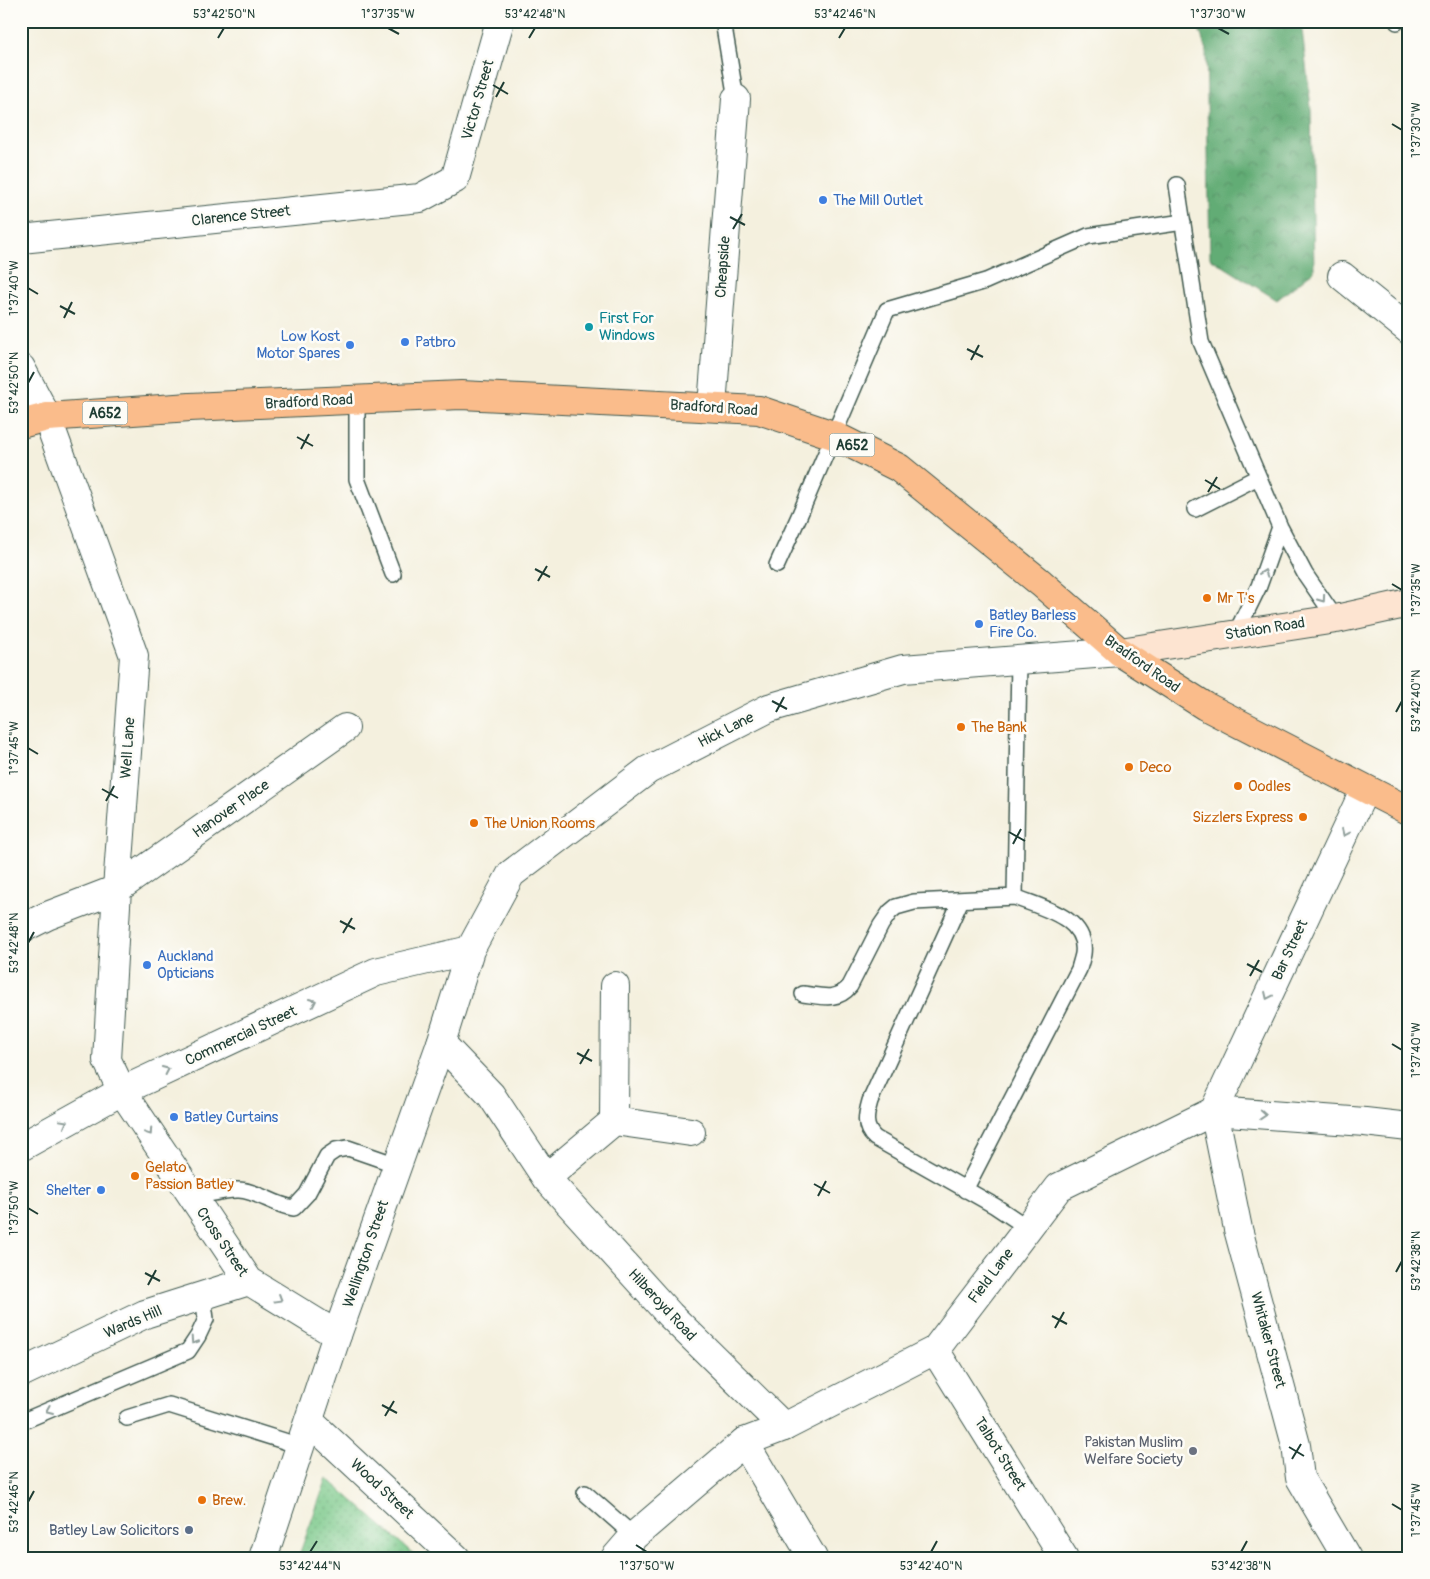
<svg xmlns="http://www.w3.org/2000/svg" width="1430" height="1579" font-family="Pangolin,sans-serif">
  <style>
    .grass { fill: url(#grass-dots); stroke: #4c825e }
    .forest { fill: url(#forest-crowns); stroke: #407454 }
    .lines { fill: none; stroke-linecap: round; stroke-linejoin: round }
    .service-casing { stroke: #3f584e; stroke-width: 18 }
    .minor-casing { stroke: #3f584e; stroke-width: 30 }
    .tertiary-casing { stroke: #3f584e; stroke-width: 30 }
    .secondary-casing { stroke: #3f584e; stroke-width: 30 }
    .primary-casing { stroke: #3f584e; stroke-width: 30 }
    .service { stroke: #fff; stroke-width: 15 }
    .minor { stroke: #fff; stroke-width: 28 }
    .tertiary { stroke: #fff; stroke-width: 28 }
    .secondary { stroke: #fde4d1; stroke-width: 28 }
    .primary { stroke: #fabc8b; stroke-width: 28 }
    .oneway { stroke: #8f9e9a }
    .ticks { fill: none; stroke: #1f3d34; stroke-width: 2 }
    .shop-dot { fill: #3f7fe0; stroke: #fdfcf7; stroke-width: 2 }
    .culture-dot { fill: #0f9aa8; stroke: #fdfcf7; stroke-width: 2 }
    .food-dot { fill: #e8710a; stroke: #fdfcf7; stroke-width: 2 }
    .worship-dot { fill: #6b7280; stroke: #fdfcf7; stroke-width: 2 }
    .service-dot { fill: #5c6f8a; stroke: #fdfcf7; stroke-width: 2 }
    .labels { text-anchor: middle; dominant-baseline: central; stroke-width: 5; stroke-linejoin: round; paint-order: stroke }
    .shield { fill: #fdfcf7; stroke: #62766e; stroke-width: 1 }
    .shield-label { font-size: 14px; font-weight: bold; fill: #1f3d34 }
    .street-label { font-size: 15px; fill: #1f3d34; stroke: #fdfcf7 }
    .shop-label { font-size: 15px; fill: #366cbe; stroke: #fdfcf7; text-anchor: start }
    .culture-label { font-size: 15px; fill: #0d838f; stroke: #fdfcf7; text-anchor: start }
    .food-label { font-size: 15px; fill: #c56008; stroke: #fdfcf7; text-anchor: start }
    .worship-label { font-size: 15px; fill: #5b616d; stroke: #fdfcf7; text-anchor: end }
    .service-label { font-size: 15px; fill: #4e5e75; stroke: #fdfcf7; text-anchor: end }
    .neatline { fill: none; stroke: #1f3d34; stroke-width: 2 }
    .ticks-label { font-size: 12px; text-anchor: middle; fill: #1f3d34 }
  </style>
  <defs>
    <pattern id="grass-dots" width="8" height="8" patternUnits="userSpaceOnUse" patternTransform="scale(1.25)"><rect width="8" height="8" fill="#79c889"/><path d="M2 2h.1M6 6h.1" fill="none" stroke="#63a471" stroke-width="1.8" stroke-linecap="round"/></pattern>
    <pattern id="forest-crowns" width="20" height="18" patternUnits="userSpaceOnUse" patternTransform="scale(1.25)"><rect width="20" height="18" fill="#62ac75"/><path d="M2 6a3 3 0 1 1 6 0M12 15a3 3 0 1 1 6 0" fill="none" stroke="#508d61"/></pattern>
  </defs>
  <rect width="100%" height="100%" fill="#fdfcf7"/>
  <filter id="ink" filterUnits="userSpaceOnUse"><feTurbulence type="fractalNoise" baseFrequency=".02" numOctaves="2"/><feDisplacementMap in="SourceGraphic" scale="10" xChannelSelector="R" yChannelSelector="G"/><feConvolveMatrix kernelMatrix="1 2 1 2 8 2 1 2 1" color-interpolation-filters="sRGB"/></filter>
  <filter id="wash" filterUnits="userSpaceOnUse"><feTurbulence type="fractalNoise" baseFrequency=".0096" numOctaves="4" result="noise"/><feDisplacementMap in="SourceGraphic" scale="20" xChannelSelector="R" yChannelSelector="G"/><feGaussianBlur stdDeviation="1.12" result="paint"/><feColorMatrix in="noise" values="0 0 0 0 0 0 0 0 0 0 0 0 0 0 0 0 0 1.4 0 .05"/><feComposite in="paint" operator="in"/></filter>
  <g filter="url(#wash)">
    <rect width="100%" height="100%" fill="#f4f0de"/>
    <path class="grass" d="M327,1478L418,1558H298Z"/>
    <path class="forest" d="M1196,21H1301L1311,108L1314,271L1277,300L1210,258L1206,48Z"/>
  </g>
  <g filter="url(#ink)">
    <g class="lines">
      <g class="service-casing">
        <path id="service" d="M723,21L736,99
          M1397,21V22
          M1177,185L1201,342L1280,527L1305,574L1336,619
          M357,400V479L393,574
          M1195,509L1258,477
          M777,565L800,514L887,310L986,281L1088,236L1183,222
          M1236,633L1259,586L1280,527
          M961,900L870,1101C866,1115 863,1127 875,1138L995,1206L1028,1228
          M803,994C821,996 837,1002 850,986L881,925L890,912L896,907L914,902L1015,897
          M965,1190L1079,969C1080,965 1082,959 1083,954C1088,917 1041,908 1015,897L1019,660
          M192,1197C205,1195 227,1189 239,1190C258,1191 275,1206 294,1208L307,1194L327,1156L336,1150L348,1148L397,1165
          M127,1418L169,1405L300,1446
          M21,1422L188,1351L198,1336L206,1319L203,1296
          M585,1493L634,1536"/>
      </g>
      <g class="minor-casing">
        <path id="minor" d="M21,239L420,198L455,179L500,21
          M1342,276L1409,330
          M21,368L47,417L134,656L117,889L107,1060L122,1091L249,1281L337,1335
          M712,406L736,99
          M21,929L47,916L117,889L345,728
          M441,1043L491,1095L546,1178L670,1315L784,1427
          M1214,1111L1238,1229L1296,1445L1300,1478L1347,1558
          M614,1121L691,1132
          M546,1178L614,1121L615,986
          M935,1350L1064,1558
          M21,1373L145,1314L249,1281
          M309,1421L456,1558
          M744,1442L813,1558"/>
      </g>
      <g class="tertiary-casing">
        <path id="tertiary" d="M1214,1111L1365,789
          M21,1147L122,1091L376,972L470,950
          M263,1558L337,1335L441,1043L470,950L511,874L648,770L769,708L903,669L1120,652
          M615,1558L634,1536L744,1442L784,1427L935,1350L1059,1187L1214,1111L1365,1122L1409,1127"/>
      </g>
      <g class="secondary-casing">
        <path id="secondary" d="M1120,652L1336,619L1409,603"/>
      </g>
      <g class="primary-casing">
        <path id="primary" d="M21,424L47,417L190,407L461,395L759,410L833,435L899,468L1041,583L1120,652L1205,706L1409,811"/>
      </g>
      <use href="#service" class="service"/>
      <use href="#minor" class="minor"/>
      <use href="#tertiary" class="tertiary"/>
      <use href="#secondary" class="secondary"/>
      <use href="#primary" class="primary"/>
    </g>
    <defs><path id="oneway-chevron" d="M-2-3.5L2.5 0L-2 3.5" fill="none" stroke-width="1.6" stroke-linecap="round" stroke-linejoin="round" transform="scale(1.25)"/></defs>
    <g class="oneway">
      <use href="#oneway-chevron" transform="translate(1264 573) rotate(-71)"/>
      <use href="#oneway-chevron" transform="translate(1322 599) rotate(55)"/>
      <use href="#oneway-chevron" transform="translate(1345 833) rotate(115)"/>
      <use href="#oneway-chevron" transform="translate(1268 996) rotate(115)"/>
      <use href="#oneway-chevron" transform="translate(313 1002) rotate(-25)"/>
      <use href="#oneway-chevron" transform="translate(166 1070) rotate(-25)"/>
      <use href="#oneway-chevron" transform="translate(1263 1115) rotate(4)"/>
      <use href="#oneway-chevron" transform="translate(64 1123) rotate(-29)"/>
      <use href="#oneway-chevron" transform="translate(149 1132) rotate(56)"/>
      <use href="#oneway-chevron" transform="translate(279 1299) rotate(31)"/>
      <use href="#oneway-chevron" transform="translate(194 1341) rotate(123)"/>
      <use href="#oneway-chevron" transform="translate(49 1410) rotate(157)"/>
    </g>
  </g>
  <path class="ticks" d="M388,28L399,34M1218,28L1229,34M218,38L224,28M529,38L535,28M839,38L845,28M493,85L508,94M496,97L504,82M1392,124L1402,130M730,217L745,225M733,229L742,214M28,288L38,294M60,306L75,314M64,318L72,302M967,349L983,357M971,360L979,345M28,383L34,372M297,437L313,446M301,449L309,434M1205,480L1220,489M1208,492L1217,477M535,569L550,577M538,581L547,566M1392,584L1402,590M772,701L787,709M776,712L784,697M1396,712L1402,701M28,748L38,754M102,789L118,798M106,801L114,786M1009,832L1025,841M1013,844L1021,829M340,921L355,929M343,933L352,918M28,943L34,932M1247,964L1262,972M1250,976L1259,960M1392,1044L1402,1050M577,1053L592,1061M580,1064L589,1049M814,1184L830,1193M818,1196L826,1181M28,1208L38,1214M1396,1272L1402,1261M145,1273L160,1281M148,1285L156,1270M1052,1316L1067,1324M1055,1328L1064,1312M382,1405L397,1413M385,1416L394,1401M1289,1447L1304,1456M1292,1459L1301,1444M28,1502L34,1491M1392,1504L1402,1510M636,1545L647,1552M310,1552L317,1541M931,1552L937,1541M1241,1552L1247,1541"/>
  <g class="shop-dot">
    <circle cx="823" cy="200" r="5"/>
    <circle cx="405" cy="342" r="5"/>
    <circle cx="350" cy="345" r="5"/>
    <circle cx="979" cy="624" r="5"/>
    <circle cx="147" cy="965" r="5"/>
    <circle cx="174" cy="1117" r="5"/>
    <circle cx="101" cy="1190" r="5"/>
  </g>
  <circle class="culture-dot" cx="589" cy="327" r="5"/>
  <g class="food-dot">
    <circle cx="1207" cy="598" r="5"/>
    <circle cx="961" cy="727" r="5"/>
    <circle cx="1129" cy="767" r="5"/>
    <circle cx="1238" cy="786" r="5"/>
    <circle cx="1303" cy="817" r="5"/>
    <circle cx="474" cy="823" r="5"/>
    <circle cx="135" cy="1176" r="5"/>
    <circle cx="202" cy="1500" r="5"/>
  </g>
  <circle class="worship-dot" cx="1193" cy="1451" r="5"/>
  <circle class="service-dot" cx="189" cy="1530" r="5"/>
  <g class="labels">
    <g class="shield">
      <rect x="82.5" y="401.5" width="45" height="23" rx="4"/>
      <rect x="829.5" y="433.5" width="45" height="23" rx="4"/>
    </g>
    <g class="shield-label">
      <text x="105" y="413">A652</text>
      <text x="852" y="445">A652</text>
    </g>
    <g class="street-label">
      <text transform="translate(478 100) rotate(-74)">Victor Street</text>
      <text transform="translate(241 216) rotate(-6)">Clarence Street</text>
      <text transform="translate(723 267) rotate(-86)">Cheapside</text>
      <text transform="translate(309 402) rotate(-3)">Bradford Road</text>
      <text transform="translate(714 408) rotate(4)">Bradford Road</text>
      <text transform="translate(1265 629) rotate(-9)">Station Road</text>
      <text transform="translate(1142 664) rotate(35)">Bradford Road</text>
      <text transform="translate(726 730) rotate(-27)">Hick Lane</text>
      <text transform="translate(128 748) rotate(-86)">Well Lane</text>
      <text transform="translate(231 809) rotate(-35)">Hanover Place</text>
      <text transform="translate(1290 950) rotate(-65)">Bar Street</text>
      <text transform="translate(241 1036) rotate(-25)">Commercial Street</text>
      <text transform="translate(222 1242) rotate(56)">Cross Street</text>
      <text transform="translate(366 1254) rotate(-71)">Wellington Street</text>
      <text transform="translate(991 1276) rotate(-53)">Field Lane</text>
      <text transform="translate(662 1305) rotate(47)">Hilberoyd Road</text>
      <text transform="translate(133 1322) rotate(-23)">Wards Hill</text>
      <text transform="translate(1268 1340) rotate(75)">Whitaker Street</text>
      <text transform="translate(1000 1454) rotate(58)">Talbot Street</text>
      <text transform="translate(382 1489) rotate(43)">Wood Street</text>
    </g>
    <g class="shop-label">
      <text x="833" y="200">The Mill Outlet</text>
      <text x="340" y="336" text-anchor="end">Low Kost<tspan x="340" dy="17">Motor Spares</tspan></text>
      <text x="415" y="342">Patbro</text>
      <text x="989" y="615">Batley Barless<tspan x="989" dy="17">Fire Co.</tspan></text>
      <text x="157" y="956">Auckland<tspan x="157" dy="17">Opticians</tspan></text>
      <text x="184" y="1117">Batley Curtains</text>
      <text x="91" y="1190" text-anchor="end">Shelter</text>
    </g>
    <g class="culture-label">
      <text x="599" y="318">First For<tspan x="599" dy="17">Windows</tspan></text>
    </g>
    <g class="food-label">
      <text x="1217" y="598">Mr T's</text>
      <text x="971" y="727">The Bank</text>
      <text x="1139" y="767">Deco</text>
      <text x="1248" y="786">Oodles</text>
      <text x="1293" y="817" text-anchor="end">Sizzlers Express</text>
      <text x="484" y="823">The Union Rooms</text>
      <text x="145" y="1167">Gelato<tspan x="145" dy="17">Passion Batley</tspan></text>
      <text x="212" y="1500">Brew.</text>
    </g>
    <g class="worship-label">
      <text x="1183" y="1442">Pakistan Muslim<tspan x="1183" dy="17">Welfare Society</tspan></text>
    </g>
    <g class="service-label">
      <text x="179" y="1530">Batley Law Solicitors</text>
    </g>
  </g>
  <rect width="1430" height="1579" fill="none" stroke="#fdfcf7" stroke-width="55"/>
  <rect x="28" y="28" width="1374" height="1524" class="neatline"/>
  <g class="ticks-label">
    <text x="224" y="18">53°42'50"N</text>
    <text x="388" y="18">1°37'35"W</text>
    <text x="535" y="18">53°42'48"N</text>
    <text x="845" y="18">53°42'46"N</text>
    <text x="1218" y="18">1°37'30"W</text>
    <text transform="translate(1416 130) rotate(-90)" y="4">1°37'30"W</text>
    <text transform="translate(14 288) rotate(-90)" y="4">1°37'40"W</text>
    <text transform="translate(14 383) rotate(-90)" y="4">53°42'50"N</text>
    <text transform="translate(1416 590) rotate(-90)" y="4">1°37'35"W</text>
    <text transform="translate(1416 701) rotate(-90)" y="4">53°42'40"N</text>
    <text transform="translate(14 748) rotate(-90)" y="4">1°37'45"W</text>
    <text transform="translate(14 943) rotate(-90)" y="4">53°42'48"N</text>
    <text transform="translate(1416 1050) rotate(-90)" y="4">1°37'40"W</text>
    <text transform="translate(14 1208) rotate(-90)" y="4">1°37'50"W</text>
    <text transform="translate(1416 1261) rotate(-90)" y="4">53°42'38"N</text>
    <text transform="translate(14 1502) rotate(-90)" y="4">53°42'46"N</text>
    <text transform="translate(1416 1510) rotate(-90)" y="4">1°37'45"W</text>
    <text x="310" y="1570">53°42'44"N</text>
    <text x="647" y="1570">1°37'50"W</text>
    <text x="931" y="1570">53°42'40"N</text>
    <text x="1241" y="1570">53°42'38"N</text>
  </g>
</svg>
